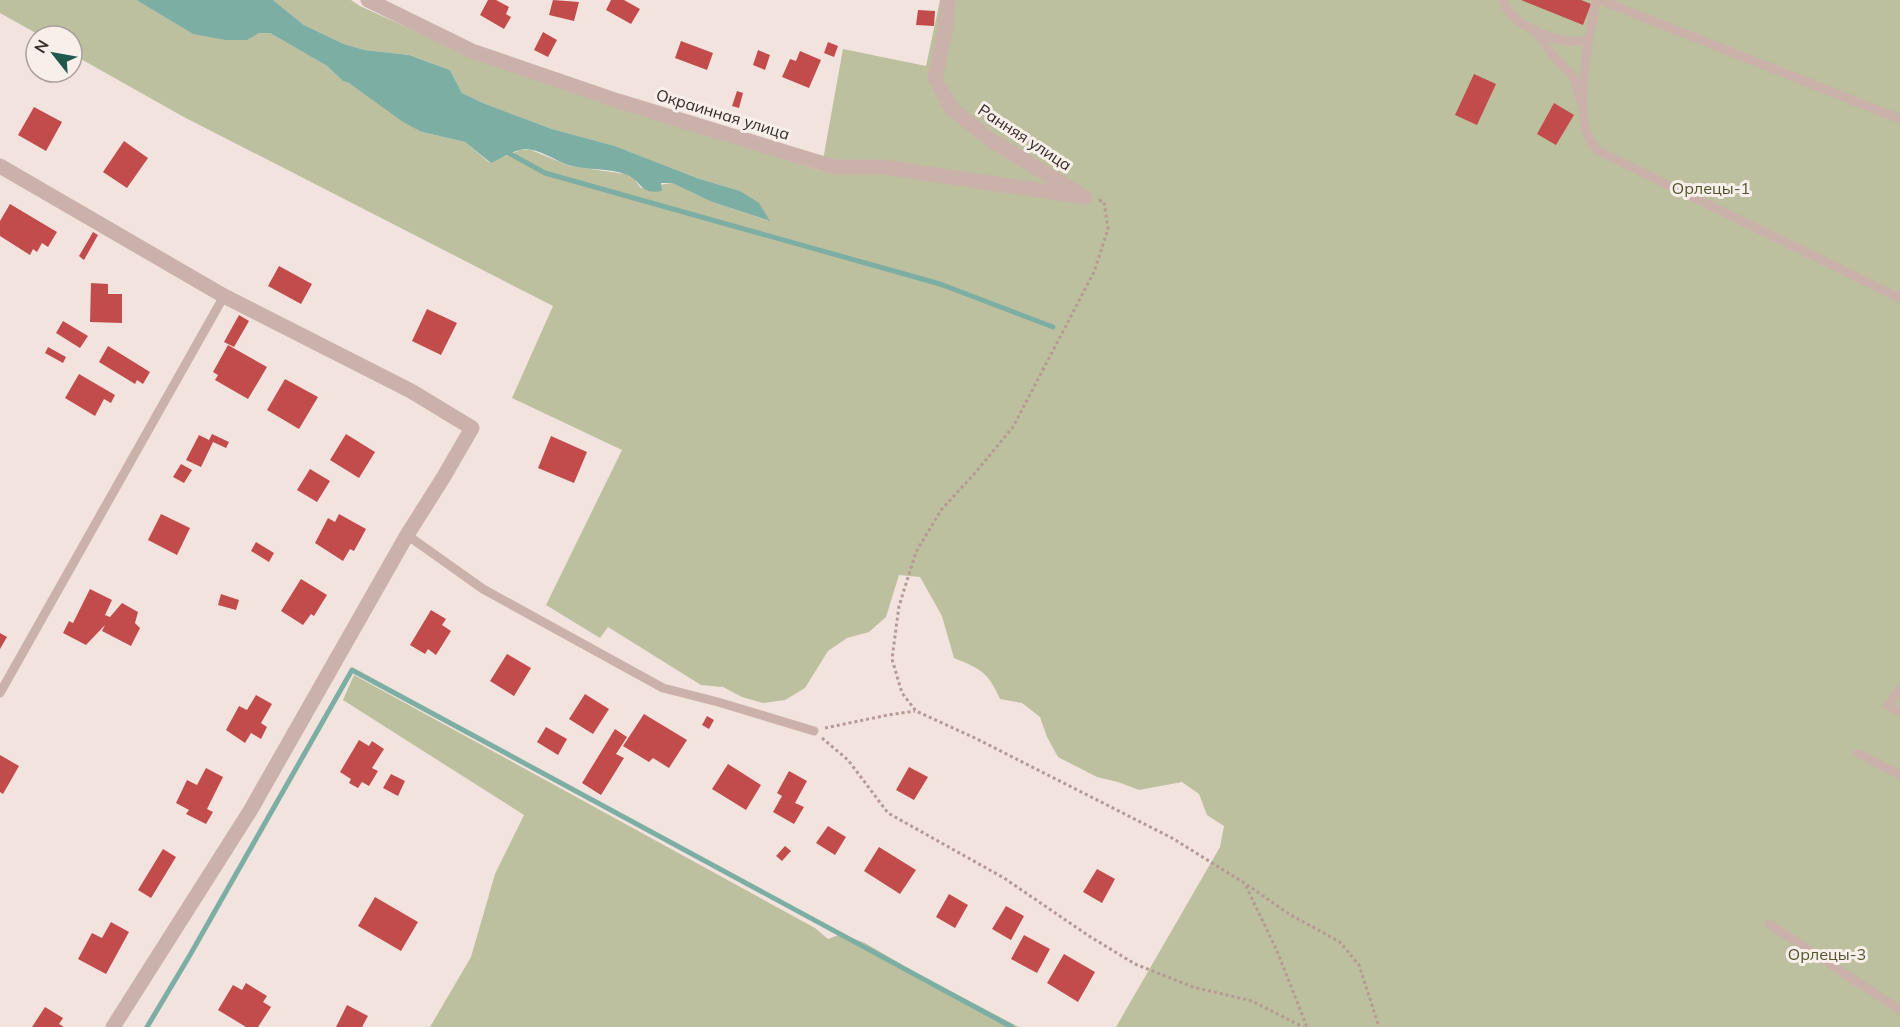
<svg xmlns="http://www.w3.org/2000/svg" width="1900" height="1027" font-family="Mulish,sans-serif">
  <style>
    .green { fill: #bdc09e }
    .water { fill: #7daea4 }
    .lines { fill: none; stroke-linecap: round; stroke-linejoin: round }
    .stream { stroke: #7daea4; stroke-width: 5 }
    .building { fill: #c24c4b }
    .path { stroke: #b59a94; stroke-width: 3; stroke-dasharray: 3 3; stroke-linecap: butt }
    .service { stroke: #cab1aa; stroke-width: 9 }
    .minor { stroke: #cab1aa; stroke-width: 15 }
    .labels { text-anchor: middle; dominant-baseline: central; stroke-width: 6; stroke-linejoin: round; paint-order: stroke }
    .street-label { font-size: 16px; fill: #372a29; stroke: #f9efea }
    .park-label { font-size: 16px; fill: #50552e; stroke: #f9efea }
  </style>
  <rect width="100%" height="100%" fill="#f2e3de"/>
  <path class="green" d="M0,0H136L193,34L270,33L327,66L343,81L349,83L422,132L465,142L490,163L520,150H531L570,166L625,174L634,179L641,188L672,183L712,202L769,221L740,191L697,178L615,146L552,129L483,103L462,93L450,70L409,55L365,50L344,44L304,25L273,0H351L360,6L470,56L821,171L843,49L926,66L940,0H1900V1027H1116L1220,847L1224,826L1207,815L1199,794L1182,782L1139,790L1118,782L1097,777L1058,757L1047,737L1040,717L1022,703L1000,699C988,672 981,669 954,658L942,616L920,577L899,575L886,617L869,632L847,638L828,651L805,688L785,700L763,703L742,697L723,687L701,685L608,627L600,638L546,605L622,450L512,398L553,306L182,116L72,54V36H41L0,13Z
    M354,675L815,928L828,939L841,934L865,943L925,978L1019,1027H430L471,957L495,874L524,815L343,700Z"/>
  <path class="water" d="M136,0H273L304,25L344,44L365,50L409,55L450,70L462,93L483,103L552,129L615,146L697,178L740,191L759,203L770,221L712,202L672,183H661L662,191C640,195 643,182 627,175C609,167 587,171 568,165C554,160 535,146 520,150C510,152 500,159 491,163L465,142L422,132L403,122L349,83L343,81L327,66L270,33H259L247,40H226L193,34Z"/>
  <g class="lines">
    <path class="stream" d="M505,151L545,173L940,284L1053,327
      M147,1027L190,955L352,670L1012,1027"/>
  </g>
  <path class="building" d="M488,0H496L509,7L506,14L511,17L504,29L480,15Z
    M553,0L579,2L574,21L549,15Z
    M611,0H624L640,9L631,24L606,10Z
    M1521,0H1581L1591,4L1583,25Z
    M918,10L935,11L934,26L916,25Z
    M543,32L557,40L548,57L534,50Z
    M681,41L713,53L707,70L675,58Z
    M828,42L838,46L834,57L824,53Z
    M758,50L770,55L765,70L753,65Z
    M800,51L821,60L809,88L782,77L790,59L796,61Z
    M1474,74L1496,84L1477,125L1455,115Z
    M737,91L743,93L739,108L732,106Z
    M1554,103L1574,115L1556,145L1537,134Z
    M34,107L62,122L46,151L18,135Z
    M124,141L148,158L127,188L103,172Z
    M10,204L57,232L48,247L42,243L37,252L33,249L30,255L0,236V221Z
    M93,232L98,235L84,260L79,256Z
    M279,266L312,284L301,304L268,286Z
    M91,283L108,284V294H122V323L90,322Z
    M427,309L457,323L441,355L412,341Z
    M239,315L249,321L234,347L224,342Z
    M63,321L88,336L80,348L56,333Z
    M228,345L267,367L248,399L215,380L218,375L213,372Z
    M108,346L150,372L143,384L137,380L135,384L99,362Z
    M48,347L66,357L63,363L45,353Z
    M79,374L115,395L111,403L104,399L95,416L65,398Z
    M285,379L318,397L299,429L267,410Z
    M212,434L229,442L226,448L213,442L201,467L186,460L199,435L209,440Z
    M346,434L375,452L359,478L330,460Z
    M551,436L587,452L574,483L538,468Z
    M181,464L192,470L184,483L173,477Z
    M310,469L330,481L317,502L297,490Z
    M161,514L190,528L177,555L148,540Z
    M339,514L366,529L354,551L350,549L343,561L315,543L328,518L335,522Z
    M256,542L274,553L269,562L251,551Z
    M301,579L327,595L314,616L311,614L303,625L281,611Z
    M90,589L112,600L105,615L110,617L122,603L138,612L135,623L140,628L131,646L102,631L105,625L86,645L63,633L69,621L73,623Z
    M221,594L239,600L236,610L218,605Z
    M431,610L446,619L442,625L451,631L436,655L428,649L425,654L410,645Z
    M0,633L7,637L0,649Z
    M507,654L531,668L514,696L490,681Z
    M585,694L609,709L593,734L569,719Z
    M256,695L272,704L261,723L267,727L261,739L251,733L245,743L226,730L239,706L247,710Z
    M644,714L687,740L669,768L653,758L649,762L623,746Z
    M707,716L714,720L709,729L702,725Z
    M546,727L567,739L558,755L537,742Z
    M615,729L627,737L616,754L624,758L601,795L582,783Z
    M359,740L369,746L372,741L384,749L372,768L378,771L369,786L362,782L358,788L349,783L351,779L340,772Z
    M0,755L19,766L3,794L0,792Z
    M728,764L761,785L746,810L712,789Z
    M909,767L928,777L914,800L896,790Z
    M206,768L223,777L207,809L213,812L206,824L186,814L189,810L176,803L187,780L197,785Z
    M789,771L807,781L795,803L804,807L794,824L773,812L782,796L777,793Z
    M391,774L405,781L398,796L383,788Z
    M828,826L846,837L835,855L816,843Z
    M785,846L791,851L782,861L776,856Z
    M879,847L916,870L900,894L864,871Z
    M163,849L176,857L151,898L138,890Z
    M1097,869L1115,879L1102,903L1083,892Z
    M949,894L968,905L955,928L936,917Z
    M375,897L418,922L401,951L358,926Z
    M1006,906L1024,916L1011,940L992,929Z
    M111,922L129,932L106,974L78,959L92,933L102,938Z
    M1024,935L1050,949L1037,973L1011,959Z
    M1064,954L1095,972L1078,1002L1047,983Z
    M246,983L267,996L263,1002L271,1007L258,1027H246L218,1010L233,985L242,990Z
    M347,1005L368,1016L362,1027H336Z
    M45,1007L63,1018L59,1024L64,1027H32Z"/>
  <g class="lines">
    <path class="path" d="M1099,200L1104,202L1108,229L1094,272L1013,427L975,473L941,510L916,552L899,606L892,659L902,693L916,711L975,738L1172,838L1246,884L1289,914L1340,942L1359,965L1379,1027
      M825,728L888,715L915,711
      M822,738L848,760L888,813L1004,878L1089,936L1135,964L1193,987L1252,1001L1303,1027
      M1246,886L1277,951L1307,1027"/>
    <path class="service" d="M1503,0C1509,23 1547,38 1568,41C1574,42 1581,40 1587,40V46
      M1596,0C1590,34 1575,101 1587,134C1589,139 1593,145 1596,150L1900,298
      M1600,0L1900,119
      M1536,32L1554,57L1573,76L1581,103
      M407,535L483,589L663,688L718,702L814,731
      M1900,688L1888,706L1900,712
      M0,693L224,296
      M1858,753L1900,775
      M1769,924L1900,1010"/>
    <path class="minor" d="M368,0L472,51L618,101L834,167H883L1085,197
      M948,0L945,33L935,78L951,108L989,139L1078,193
      M0,166L224,296L411,391L472,428L443,478L407,535L250,811L113,1027"/>
  </g>
  <g class="labels">
    <g class="street-label">
      <text transform="translate(723 114) rotate(17)">Окраинная улица</text>
      <text transform="translate(1025 137) rotate(33)">Ранняя улица</text>
    </g>
    <g class="park-label">
      <text x="1711" y="188">Орлецы-1</text>
      <text x="1827" y="954">Орлецы-3</text>
    </g>
  </g>
  <g transform="translate(54 54) rotate(301)"><circle r="28" fill="#f9efea" stroke="#aba09d" stroke-width="1.5"/>
  <path d="M0-4.5L10 22L0 15L-10 22Z" fill="#20584e"/>
  <text y="-9" font-size="16" font-weight="bold" text-anchor="middle" fill="#372a29">N</text>
  </g>
</svg>
